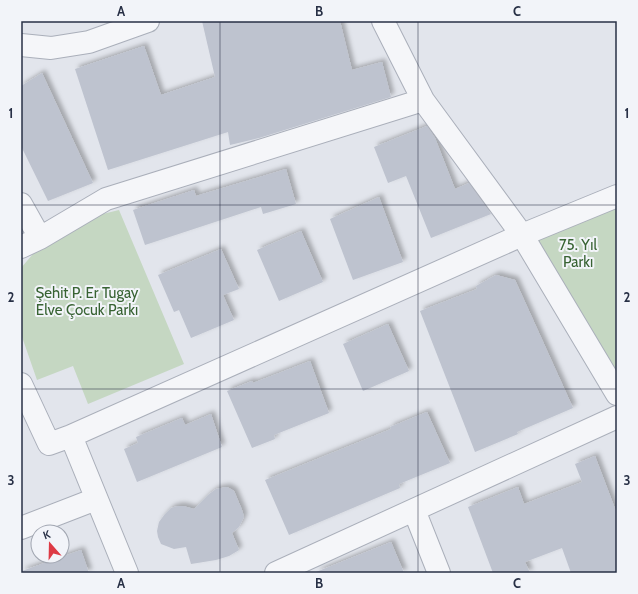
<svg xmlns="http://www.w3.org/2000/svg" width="638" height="594" font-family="Cabin,sans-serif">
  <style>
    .green { fill: #c5d7c2 }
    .building { fill: #bec3cf; filter: url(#shadow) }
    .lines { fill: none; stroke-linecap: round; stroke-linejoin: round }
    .minor-casing { stroke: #aaafba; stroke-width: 24 }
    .minor { stroke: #f5f6f9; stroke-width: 22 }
    .grid { fill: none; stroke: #283046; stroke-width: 1; stroke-opacity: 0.55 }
    .labels { text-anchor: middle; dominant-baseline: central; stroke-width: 4; stroke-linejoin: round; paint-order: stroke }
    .park-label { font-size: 15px; fill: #386333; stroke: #f2f4f9 }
    .neatline { fill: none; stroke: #283046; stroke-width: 1.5 }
    .grid-label { font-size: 13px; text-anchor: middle; font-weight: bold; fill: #283046 }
  </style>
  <defs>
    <filter id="shadow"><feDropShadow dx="3.5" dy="-3.5" stdDeviation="2" flood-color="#0004"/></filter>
  </defs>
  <rect width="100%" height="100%" fill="#e2e5ec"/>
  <path class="green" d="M617,196V400L522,235Z
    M119,210L184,364L88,404L73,366L37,380L21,334V268L50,234L66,223Z"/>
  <path class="building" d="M202,21H340L352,70L382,62L391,97L259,138L230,145L228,132L108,170L75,69L144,46L161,95L215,77Z
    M42,73L93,183L48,201L21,146V86Z
    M427,126L435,138L455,189L469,183L491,214L431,238L406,176L388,183L374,147Z
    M286,169L296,204L263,214L261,207L145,245L133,210L194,190L196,196Z
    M379,197L403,262L353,280L330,219Z
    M301,231L323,282L279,301L257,250Z
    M221,249L239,289L223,295L234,320L191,338L179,310L174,312L158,275Z
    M496,275L515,280L573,408L517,432L518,434L475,452L420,311L477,289L476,286Z
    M388,324L409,371L363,391L343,344Z
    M310,361L329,413L274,435L275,439L252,448L227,391L252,381L253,383Z
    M427,412L450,463L399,484L400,488L289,535L265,480L391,429L390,427Z
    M211,414L222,447L137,482L124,449L138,443L136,437L182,418L185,425Z
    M595,456L617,514V573H571L562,548L525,562L530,573H493L468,507L518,487L524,504L582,482L575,464Z
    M227,487L234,491L242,510L244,517L239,527L232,533L239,550L229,556L216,560L191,564L186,547L174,549L161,544L158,537L157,531L159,522L165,514L171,508L178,506H183L194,509L208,495L216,489Z
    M391,542L404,573H317L316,572Z
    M81,550L89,573H23L22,571Z"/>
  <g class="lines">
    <g class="minor-casing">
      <path id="minor" d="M383,21L423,100L522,235L617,394
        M21,45L51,48L89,42L148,21
        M21,204L40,238
        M21,247L40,238L106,199L423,100
        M21,384L49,444L71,436L522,235L617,196
        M71,436L127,573
        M414,510L439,573
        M21,528L96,499
        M276,573L617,417"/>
    </g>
    <use href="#minor" class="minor"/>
  </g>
  <path class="grid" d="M220,21V573M418,21V573M21,205H617M21,389H617"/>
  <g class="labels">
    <g class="park-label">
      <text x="578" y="245">75. Yıl<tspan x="578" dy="17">Parkı</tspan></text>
      <text x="87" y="293">Şehit P. Er Tugay<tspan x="87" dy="17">Elve Çocuk Parkı</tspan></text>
    </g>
  </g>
  <rect width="638" height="594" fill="none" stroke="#f2f4f9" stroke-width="44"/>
  <g transform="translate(50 544) rotate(340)"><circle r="19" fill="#f2f4f9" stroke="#a1a6b1"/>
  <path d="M0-3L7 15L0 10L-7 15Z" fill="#dd3a45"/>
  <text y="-6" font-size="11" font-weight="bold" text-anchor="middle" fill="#283046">K</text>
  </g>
  <rect x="22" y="22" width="594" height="550" class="neatline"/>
  <g class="grid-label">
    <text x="121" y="16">A</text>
    <text x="319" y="16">B</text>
    <text x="517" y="16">C</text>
    <text x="11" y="118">1</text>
    <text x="627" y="118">1</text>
    <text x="11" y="302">2</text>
    <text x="627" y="302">2</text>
    <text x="11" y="485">3</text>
    <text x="627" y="485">3</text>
    <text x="121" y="588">A</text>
    <text x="319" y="588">B</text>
    <text x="517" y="588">C</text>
  </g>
</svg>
